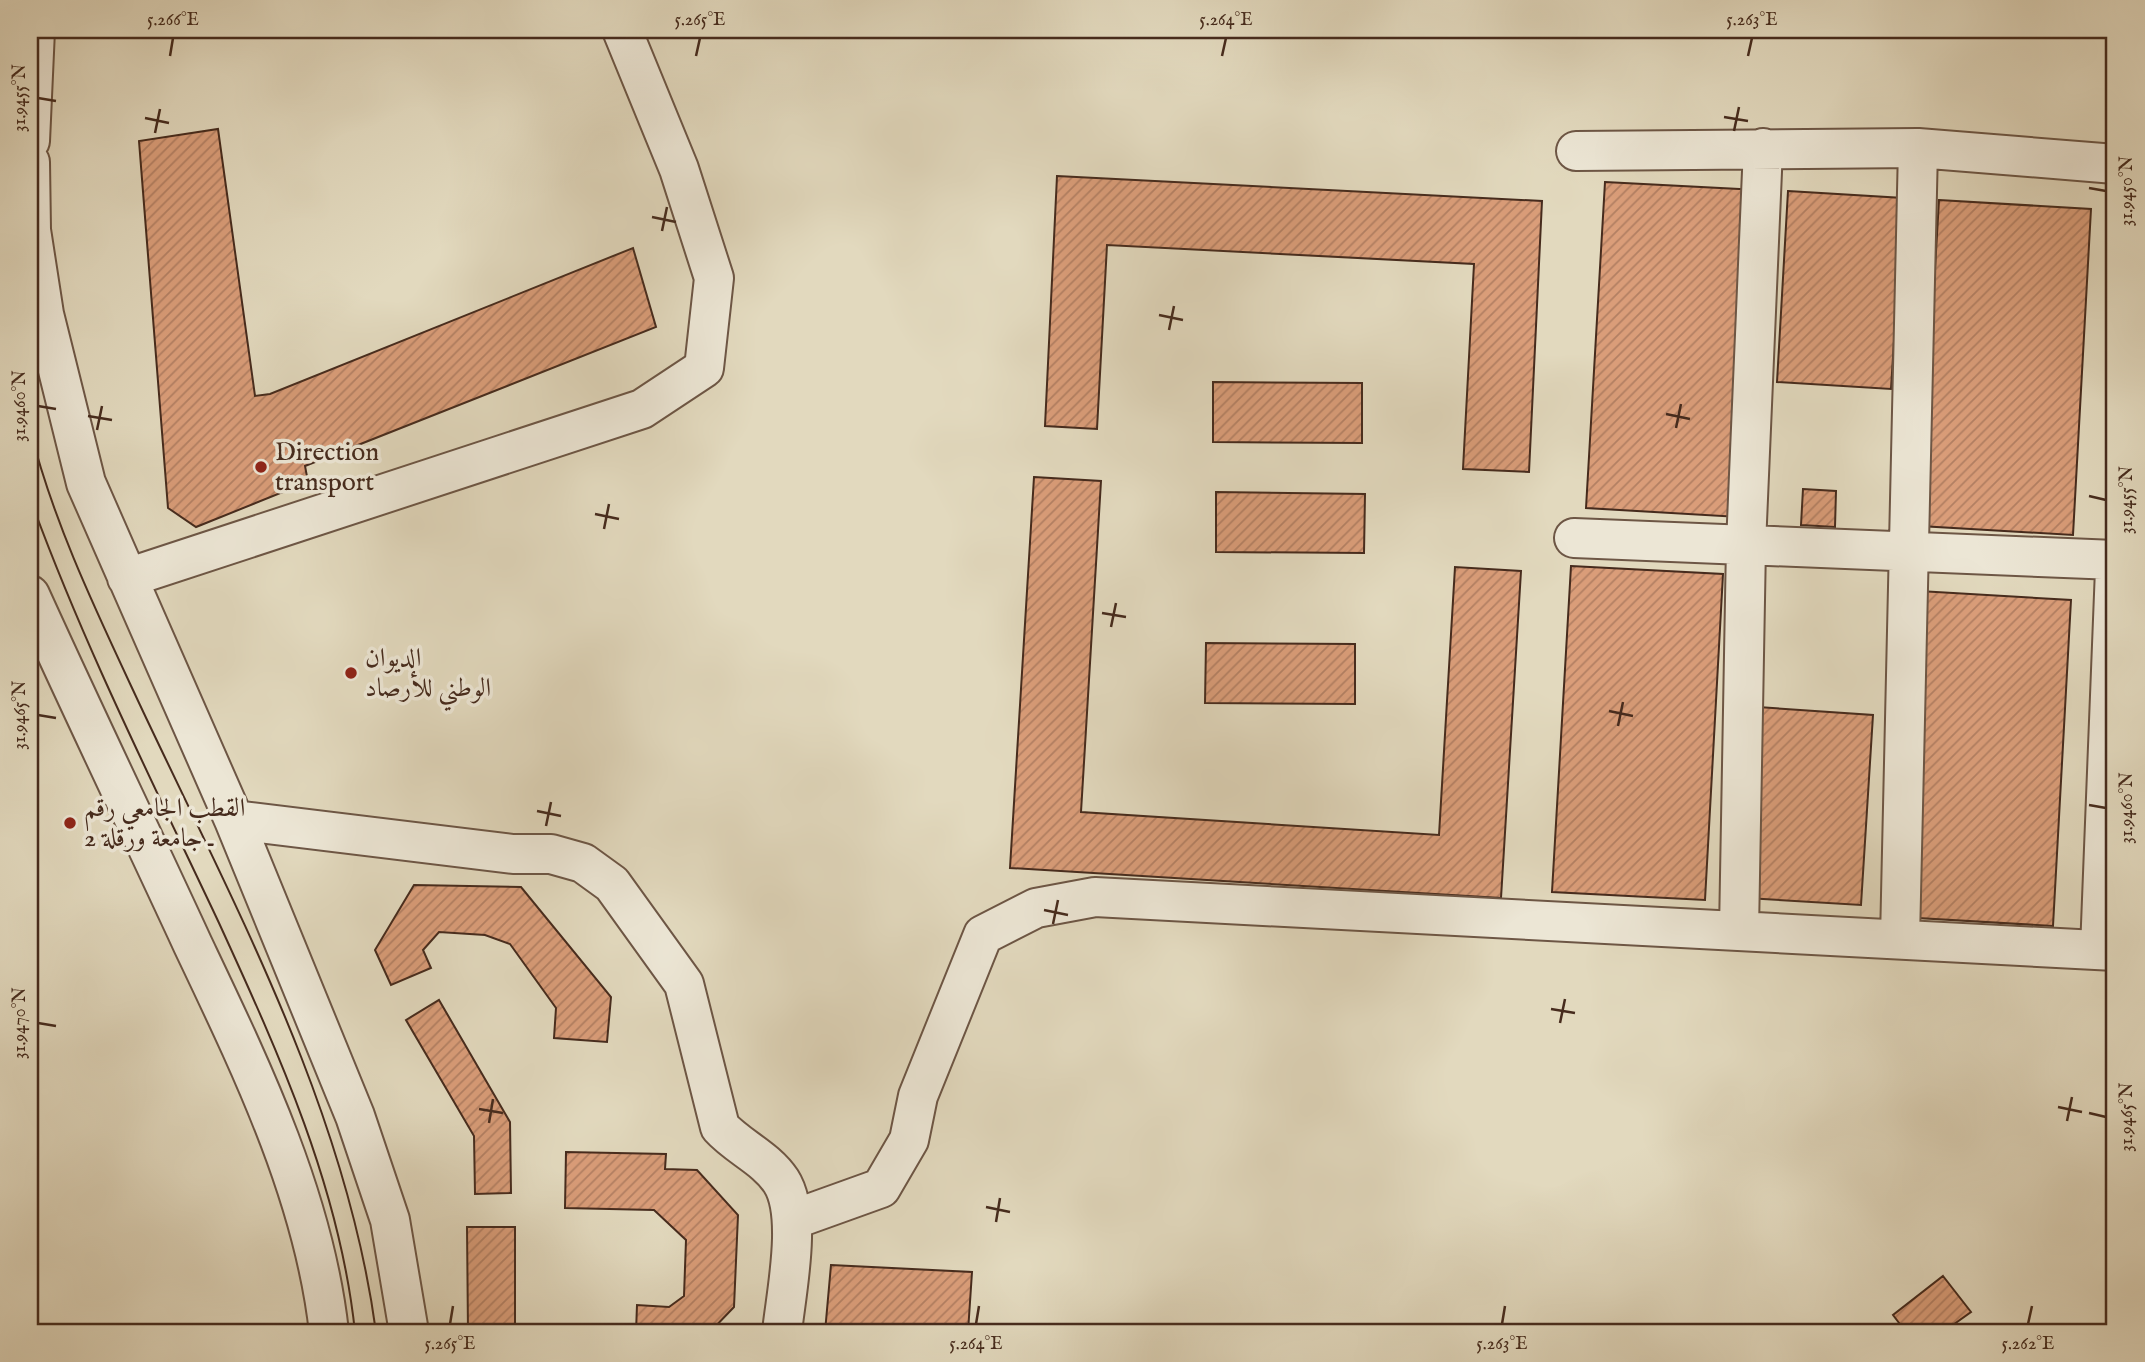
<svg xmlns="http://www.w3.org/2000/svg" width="2145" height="1362" font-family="'IM FELL English',Amiri,serif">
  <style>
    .building { fill: url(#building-hatch); stroke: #462b1d; stroke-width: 2 }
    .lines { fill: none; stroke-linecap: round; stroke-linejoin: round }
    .minor-casing { stroke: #6d5645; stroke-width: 42 }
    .minor { stroke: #ece6d5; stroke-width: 38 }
    .tram { stroke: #462b1d; stroke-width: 2 }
    .ticks { fill: none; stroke: #462b1d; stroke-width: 2.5 }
    .poi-dot { fill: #8f2418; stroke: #ece6d5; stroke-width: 2.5 }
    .labels { text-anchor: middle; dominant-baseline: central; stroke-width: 7; stroke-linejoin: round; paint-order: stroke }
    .poi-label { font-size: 26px; fill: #462b1d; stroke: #ece6d5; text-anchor: start }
    .neatline { fill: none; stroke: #462b1d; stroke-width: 2.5 }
    .ticks-label { font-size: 18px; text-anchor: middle; fill: #462b1d }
  </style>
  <defs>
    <pattern id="building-hatch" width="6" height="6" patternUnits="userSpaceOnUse" patternTransform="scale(1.75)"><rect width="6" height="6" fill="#da9d79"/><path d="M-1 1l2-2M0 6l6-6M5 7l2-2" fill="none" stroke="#b38063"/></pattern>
  </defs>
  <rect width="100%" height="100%" fill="#e2d9be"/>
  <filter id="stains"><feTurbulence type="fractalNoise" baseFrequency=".00286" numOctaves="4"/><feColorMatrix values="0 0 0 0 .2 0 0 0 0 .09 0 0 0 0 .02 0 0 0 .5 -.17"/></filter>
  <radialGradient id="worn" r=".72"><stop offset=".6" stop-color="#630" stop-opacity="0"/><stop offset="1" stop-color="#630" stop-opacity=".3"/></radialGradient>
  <path class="building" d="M218,129L255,396L270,394L633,248L656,327L305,466L308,482L196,527L168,508L139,141Z
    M1057,176L1542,201L1529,472L1463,469L1474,264L1107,245L1097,429L1045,426Z
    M1605,182L1758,190L1739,517L1586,508Z
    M1788,191L1903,198L1891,389L1777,382Z
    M1939,200L2091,209L2073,535L1920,526Z
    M1213,382L1362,383V443L1213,442Z
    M1034,477L1101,481L1081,812L1439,835L1455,567L1521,571L1501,898L1010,868Z
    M1803,489L1836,491L1835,527L1801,525Z
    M1216,492L1365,494L1364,553L1216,552Z
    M1571,566L1723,574L1705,900L1552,892Z
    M1919,591L2071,600L2053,926L1901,917Z
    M1206,643L1355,644V704L1205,703Z
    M1758,707L1873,715L1861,905L1747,898Z
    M414,885L521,887L611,997L607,1042L554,1038L556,1008L510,944L485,935L439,932L423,950L431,968L391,985L375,950Z
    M439,1000L510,1122L511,1193L475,1194L474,1136L406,1020Z
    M566,1152L666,1154L665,1169L697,1170L738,1215L734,1307L710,1332H636L637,1305L669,1307L684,1296L686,1240L654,1210L565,1208Z
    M467,1227H515V1332H468Z
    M831,1265L972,1272L968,1332H825Z
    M1943,1276L1971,1312L1943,1332H1906L1893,1315Z"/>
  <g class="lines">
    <g class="minor-casing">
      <path id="minor" d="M30,141L35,30
        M1576,151L1918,148L2115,164
        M30,162L31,230L44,314L86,483L234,820L355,1116L390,1220L409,1332
        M1574,538L2115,560
        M127,578L642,409L704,368L714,278L679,169L622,30
        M30,595C83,712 139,828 193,945C251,1067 314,1196 329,1332
        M234,820L513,854H551L583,863L612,884L684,984L720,1127C738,1147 766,1158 781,1181C803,1215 786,1293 782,1332
        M1739,931L1746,545L1763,148
        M1900,939L1918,148
        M2100,950L2115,569
        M792,1220L881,1188L909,1140L918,1096L983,935L1036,908L1095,897L2115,951"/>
    </g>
    <use href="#minor" class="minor"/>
    <path class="tram" d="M30,429C54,525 98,615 140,705C235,907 346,1109 376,1332
      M30,498C83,644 153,783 219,923C279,1054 340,1188 355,1332"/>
  </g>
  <path class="ticks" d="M170,56L173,38M696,56L700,38M1222,56L1226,38M1748,56L1752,38M38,98L56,101M1724,117L1748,121M145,118L169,123M1734,131L1739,107M155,133L160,109M2089,188L2106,191M652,217L676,222M662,231L667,207M1159,315L1183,320M1169,330L1174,306M38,406L56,409M1666,414L1690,419M88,416L112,420M1676,428L1681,404M97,430L102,406M2089,496L2106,500M595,514L619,519M604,529L609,504M1102,613L1126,617M1111,627L1116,603M1609,711L1633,716M38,715L56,718M1618,726L1623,702M2089,805L2106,808M537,811L561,816M546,826L551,802M1044,910L1068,915M1053,924L1058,900M1551,1009L1575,1013M38,1023L56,1026M1560,1023L1565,999M2058,1107L2082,1112M479,1109L503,1113M2089,1113L2106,1117M2067,1121L2072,1097M489,1123L493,1099M986,1207L1010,1212M996,1222L1000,1198M450,1324L453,1306M976,1324L979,1306M1502,1324L1505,1306M2028,1324L2032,1306"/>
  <g class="poi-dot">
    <circle cx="261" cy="467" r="7"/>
    <circle cx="351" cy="673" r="7"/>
    <circle cx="70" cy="823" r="7"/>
  </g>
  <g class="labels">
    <g class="poi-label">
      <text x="275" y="452">Direction<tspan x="275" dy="30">transport</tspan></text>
      <text x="365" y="658">الديوان<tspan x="365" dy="30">الوطني للأرصاد</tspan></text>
      <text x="84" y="808">القطب الجامعي رقم<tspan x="84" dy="30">2 ـ جامعة ورقلة</tspan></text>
    </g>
  </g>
  <rect width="2145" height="1362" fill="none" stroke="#e2d9be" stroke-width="77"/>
  <rect x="38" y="38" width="2068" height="1286" class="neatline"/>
  <g class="ticks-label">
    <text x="173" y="25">5.266°E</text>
    <text x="700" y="25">5.265°E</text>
    <text x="1226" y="25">5.264°E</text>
    <text x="1752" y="25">5.263°E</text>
    <text transform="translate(19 98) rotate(-90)" y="6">31.9455°N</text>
    <text transform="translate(2126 191) rotate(-90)" y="6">31.9450°N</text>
    <text transform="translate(19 406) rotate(-90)" y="6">31.9460°N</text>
    <text transform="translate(2126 500) rotate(-90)" y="6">31.9455°N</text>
    <text transform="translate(19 715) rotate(-90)" y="6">31.9465°N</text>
    <text transform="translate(2126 808) rotate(-90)" y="6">31.9460°N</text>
    <text transform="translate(19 1023) rotate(-90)" y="6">31.9470°N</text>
    <text transform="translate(2126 1117) rotate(-90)" y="6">31.9465°N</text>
    <text x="450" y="1349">5.265°E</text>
    <text x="976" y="1349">5.264°E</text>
    <text x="1502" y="1349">5.263°E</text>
    <text x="2028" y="1349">5.262°E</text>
  </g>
  <rect width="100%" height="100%" filter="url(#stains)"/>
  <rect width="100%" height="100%" fill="url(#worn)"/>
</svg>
